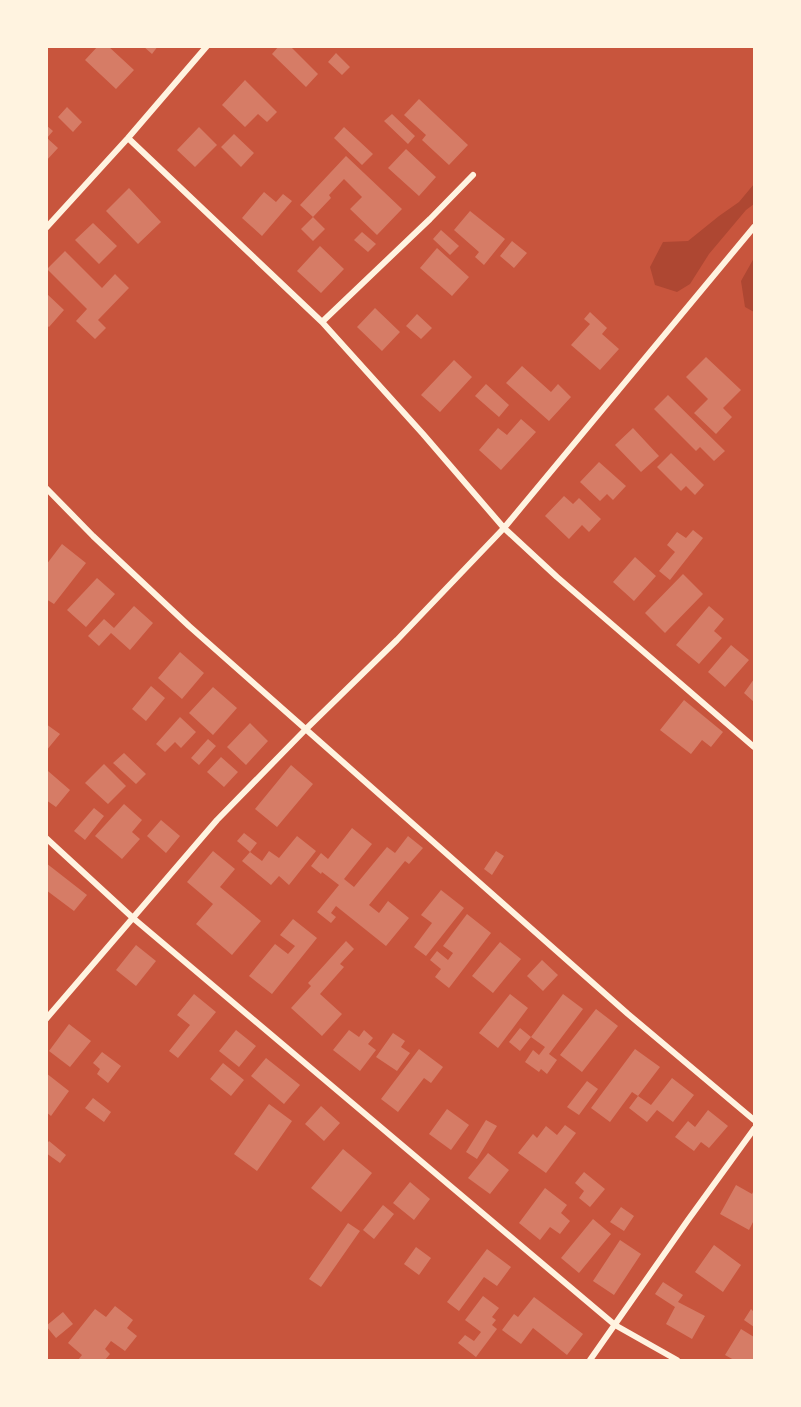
<svg xmlns="http://www.w3.org/2000/svg" width="801" height="1407" font-family="'DejaVu Sans',sans-serif">
  <style>
    .green { fill: #ae4732 }
    .building { fill: #d67c66 }
    .lines { fill: none; stroke-linecap: round; stroke-linejoin: round }
    .minor { stroke: #fff3e0; stroke-width: 6 }
  </style>
  <rect width="100%" height="100%" fill="#c8553d"/>
  <path class="green" d="M754,184V204L746,210L709,254L690,284L677,292L655,285L650,267L663,242L688,241L719,216L739,202Z
    M754,258V312L745,307L741,281Z"/>
  <path class="building" d="M98,46H108L134,70L116,89L85,60Z
    M143,46H158L152,54Z
    M279,46H290L318,74L306,87L272,54Z
    M336,53L350,67L342,75L328,62Z
    M245,80L277,112L267,122L258,114L245,127L222,105Z
    M419,99L468,145L449,165L422,140L426,135L404,115Z
    M67,107L82,122L73,132L58,117Z
    M392,114L415,136L408,144L384,121Z
    M46,125L53,131L47,138L58,148L46,161Z
    M199,127L217,145L195,167L177,150Z
    M344,127L373,154L362,165L334,138Z
    M234,134L254,153L241,167L221,147Z
    M406,149L436,177L419,196L388,168Z
    M346,156L402,209L377,235L350,209L362,197L344,179L329,195L331,198L313,217L300,205Z
    M129,188L161,222L138,244L106,211Z
    M264,192L276,202L283,194L292,201L262,236L242,218Z
    M470,211L505,239L484,265L475,257L479,252L454,230Z
    M313,217L325,229L313,241L301,229Z
    M93,223L117,246L99,264L75,240Z
    M441,230L459,246L450,255L433,239Z
    M362,232L376,244L368,252L354,240Z
    M512,241L527,253L514,268L500,256Z
    M320,246L344,269L321,293L297,271Z
    M437,248L469,277L452,296L420,268Z
    M65,251L102,288L115,274L129,288L98,320L106,328L95,339L76,321L87,309L47,269Z
    M46,293L64,310L49,327L46,325Z
    M375,308L400,332L382,351L357,327Z
    M590,312L607,328L602,334L619,349L600,370L571,345L590,324L584,319Z
    M417,314L432,328L421,339L406,326Z
    M706,357L741,390L723,408L732,417L716,434L694,413L708,399L686,377Z
    M454,360L472,377L440,412L421,395Z
    M522,366L551,392L558,384L571,397L549,421L506,383Z
    M486,384L509,405L499,417L475,396Z
    M668,395L725,451L714,461L700,447L696,451L654,409Z
    M521,419L536,432L501,470L479,450L498,428L507,435Z
    M633,428L659,456L641,472L615,445Z
    M671,453L704,485L695,495L686,486L681,491L657,467Z
    M599,462L626,486L613,500L607,494L600,501L580,482Z
    M564,496L573,504L579,498L601,519L589,532L582,525L569,539L545,516Z
    M693,530L703,538L670,580L659,571L675,552L667,545L677,532L686,538Z
    M62,544L86,563L54,604L46,599V565Z
    M635,557L656,576L634,601L613,582Z
    M683,574L703,594L665,633L645,613Z
    M97,578L115,594L86,627L67,610Z
    M134,606L153,623L130,650L111,633L99,646L88,636L104,619L114,628Z
    M709,606L724,619L714,631L722,638L699,664L676,645Z
    M731,645L749,660L725,687L708,672Z
    M180,652L204,673L182,699L158,678Z
    M754,679V702L744,693Z
    M151,686L165,698L146,721L132,709Z
    M213,687L237,708L213,735L189,713Z
    M684,700L723,732L711,747L702,740L691,754L660,730Z
    M180,717L196,732L181,748L175,742L165,752L156,744Z
    M250,723L268,741L246,765L227,747Z
    M46,724L60,734L46,751Z
    M208,739L216,746L199,765L191,758Z
    M124,753L146,774L136,784L113,763Z
    M221,757L238,772L224,787L207,772Z
    M104,764L126,786L108,804L85,783Z
    M291,765L313,784L277,827L255,809Z
    M48,771L70,790L56,807L46,800V773Z
    M124,804L142,820L132,832L140,839L122,859L95,836Z
    M94,808L104,816L85,840L74,831Z
    M161,820L180,836L166,853L147,836Z
    M352,828L372,844L344,879L354,887L387,847L395,853L408,836L423,848L409,864L405,861L369,905L379,913L388,901L409,918L386,946L336,906L331,913L336,917L331,923L317,912L339,885L322,872L321,874L311,866L321,853L328,859Z
    M244,833L257,843L250,852L237,841Z
    M297,836L316,851L289,885L279,876L271,885L242,861L250,852L262,861L269,851L279,858Z
    M213,851L235,869L220,887L261,921L232,955L196,924L213,904L187,882Z
    M496,851L504,856L492,875L484,869Z
    M46,863L87,895L74,911L46,890Z
    M441,890L464,908L426,956L414,947L432,923L421,915Z
    M467,914L491,933L449,988L435,977L441,969L430,960L437,951L448,960L453,953L443,946Z
    M293,919L317,938L272,994L249,976L275,944L288,954L295,946L280,935Z
    M346,941L354,949L340,964L344,967L320,994L342,1014L322,1036L291,1008L311,986L308,983Z
    M500,942L521,959L493,993L472,976Z
    M136,945L156,961L136,986L116,970Z
    M542,960L558,975L543,991L527,976Z
    M194,994L216,1012L178,1058L169,1051L190,1025L177,1015Z
    M510,994L528,1008L498,1048L479,1033Z
    M563,994L583,1009L549,1054L557,1060L547,1074L541,1069L539,1072L525,1062L533,1050L539,1055L545,1047L531,1037Z
    M596,1009L618,1026L582,1072L560,1055Z
    M69,1024L91,1041L70,1067L49,1051Z
    M520,1028L531,1037L520,1051L509,1042Z
    M236,1030L256,1046L239,1067L219,1051Z
    M349,1030L359,1037L364,1030L373,1038L368,1044L376,1050L360,1071L333,1050Z
    M393,1033L405,1041L401,1047L410,1053L397,1071L376,1057Z
    M419,1049L443,1067L431,1083L424,1078L398,1112L381,1099Z
    M635,1049L660,1067L638,1096L632,1092L610,1122L591,1108Z
    M102,1052L121,1066L108,1083L97,1074L100,1069L93,1063Z
    M266,1058L300,1085L284,1104L251,1076Z
    M223,1063L244,1080L231,1096L210,1079Z
    M46,1073L69,1091L51,1116L46,1112Z
    M672,1078L694,1095L673,1122L657,1110L647,1122L629,1108L638,1096L651,1105Z
    M587,1081L598,1089L579,1115L567,1107Z
    M93,1098L111,1112L104,1122L85,1108Z
    M269,1104L292,1121L257,1171L234,1154Z
    M321,1106L340,1123L324,1141L305,1124Z
    M447,1109L469,1125L451,1150L429,1134Z
    M708,1110L728,1126L709,1148L701,1142L694,1151L675,1137L688,1121L695,1127Z
    M486,1120L497,1126L477,1159L466,1152Z
    M565,1125L576,1133L546,1173L518,1153L533,1134L537,1138L546,1126L557,1135Z
    M49,1141L66,1155L60,1163L46,1153V1145Z
    M343,1149L372,1173L341,1212L311,1188Z
    M488,1153L509,1170L490,1194L468,1178Z
    M584,1172L605,1189L590,1207L579,1198L584,1191L575,1183Z
    M410,1182L430,1199L414,1220L393,1203Z
    M736,1185L752,1194L754,1190V1220L749,1230L720,1214Z
    M545,1188L567,1205L561,1213L570,1221L560,1234L550,1227L540,1240L519,1223Z
    M383,1205L394,1214L374,1239L363,1230Z
    M621,1207L634,1216L624,1231L610,1222Z
    M593,1219L611,1234L579,1273L561,1258Z
    M348,1223L360,1231L321,1287L309,1279Z
    M620,1240L641,1254L614,1295L593,1281Z
    M714,1245L741,1265L723,1292L695,1272Z
    M416,1247L431,1258L419,1275L404,1264Z
    M487,1249L511,1267L497,1286L484,1277L459,1311L447,1302Z
    M663,1282L683,1295L678,1302L705,1316L692,1339L666,1324L675,1307L655,1294Z
    M483,1296L499,1308L492,1317L496,1320L492,1325L497,1329L476,1357L458,1343L465,1335L474,1341L481,1332L465,1320Z
    M534,1297L583,1334L567,1355L533,1328L521,1344L502,1330L514,1314L518,1317Z
    M115,1306L133,1320L127,1328L137,1336L125,1351L111,1341L105,1349L110,1354L105,1360H78L82,1355L68,1343L95,1309L106,1317Z
    M751,1309L754,1312V1327L744,1320Z
    M63,1312L73,1324L56,1338L46,1326Z
    M741,1329L754,1337V1360H734L725,1355Z"/>
  <g class="lines">
    <path class="minor" d="M128,138L322,322L423,434L504,528L557,577L754,747
      M46,228L128,138L207,46
      M322,322L430,219L473,175
      M46,488L93,536L189,626L628,1014L754,1120
      M46,838L133,918L615,1325L677,1360
      M46,1019L217,820L306,729L397,640L504,528L754,227
      M590,1360L688,1220L754,1129"/>
  </g>
  <rect width="801" height="1407" fill="none" stroke="#fff3e0" stroke-width="96"/>
</svg>
